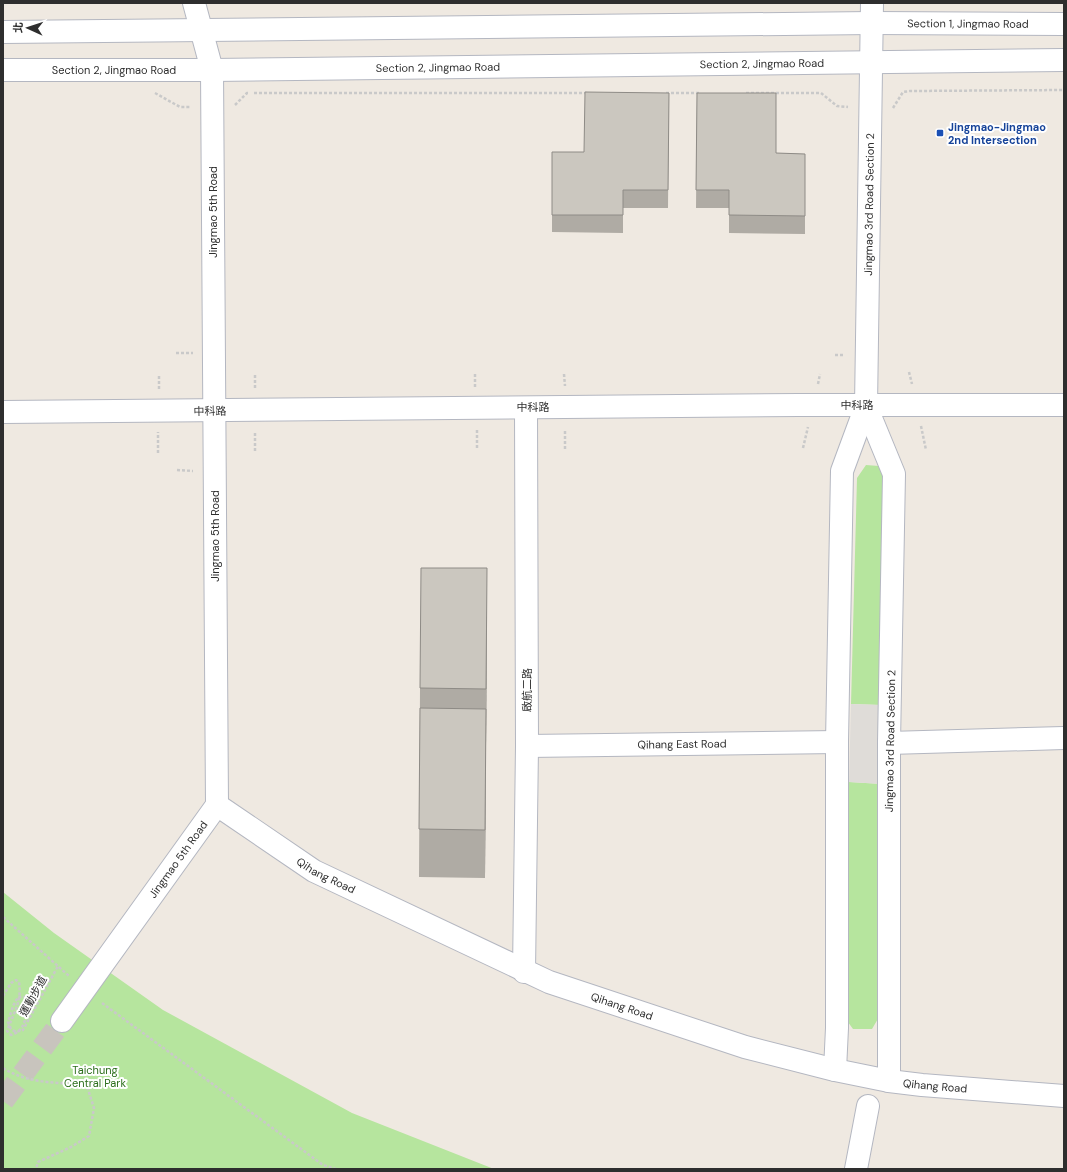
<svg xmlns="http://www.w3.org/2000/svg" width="1067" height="1172" font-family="'DM Sans','Noto Sans TC',sans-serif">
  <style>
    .green { fill: #b6e59e }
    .plaza { fill: #dfdcd8 }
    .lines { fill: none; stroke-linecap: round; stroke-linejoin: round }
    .secondary-tunnel { stroke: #c8c4bd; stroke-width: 22; stroke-dasharray: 22 11; stroke-linecap: butt }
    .street-casing { stroke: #b4b7c1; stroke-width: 24 }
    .secondary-casing { stroke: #b4b7c1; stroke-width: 24 }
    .path { stroke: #c9c9c9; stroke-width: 2.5; stroke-dasharray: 3 2; stroke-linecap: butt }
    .street { stroke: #fff; stroke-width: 22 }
    .secondary { stroke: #fff; stroke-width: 22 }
    .wall { fill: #afaba4 }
    .shaded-wall { fill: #8e8b86 }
    .building { fill: #cbc7bf; stroke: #8e8b86 }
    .transit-dot { fill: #1a4fb4; stroke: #fff; stroke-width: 1.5 }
    .labels { text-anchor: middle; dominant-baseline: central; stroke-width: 4; stroke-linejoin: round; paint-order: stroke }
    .street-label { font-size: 11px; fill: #2e2e2e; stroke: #fff }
    .transit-label { font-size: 11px; font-weight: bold; fill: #164399; stroke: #fff; text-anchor: start }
    .park-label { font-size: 11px; fill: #2c6e1b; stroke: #fff }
  </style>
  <rect width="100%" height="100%" fill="#efe9e1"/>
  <path class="green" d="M866,465L879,466L884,474L881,705L851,704L857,478Z
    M849,782L882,784L879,1017L872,1029H853L845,1018Z
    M3,892L54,933L163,1010L352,1113L494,1169H3Z"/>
  <path class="plaza" d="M851,704L881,705L882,784L849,782Z"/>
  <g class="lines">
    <path class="secondary-tunnel" d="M3,1101L62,1021"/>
    <g class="street-casing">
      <g id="street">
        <path d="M194,3L212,70"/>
        <path d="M866,406L894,474L889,743V1081"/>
        <path d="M889,743L1064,738"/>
        <path id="s1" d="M527,746L837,742"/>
        <path d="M524,972L527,746L526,408"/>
        <path id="s2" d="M835,1070L837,1028V742L842,471L866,406L872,3"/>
        <path d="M856,1169L868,1106"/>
      </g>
    </g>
    <g class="secondary-casing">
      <g id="secondary">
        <path id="s3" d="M3,32L872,23L1064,24"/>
        <path id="s4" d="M3,70H212L1064,60"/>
        <path d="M3,412L799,405H1064"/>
        <path id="s5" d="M217,805L314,871L549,982L745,1047L835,1070L889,1081L922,1085L1064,1096"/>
        <path id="s6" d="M62,1021L217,805L212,70"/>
      </g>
    </g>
    <path class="path" d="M155,93L180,107H191
      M254,93H587
      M666,93H699
      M746,93H821L837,106L848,107
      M235,105L247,93H249
      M893,108L903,92L910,91L1064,90
      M176,353H193
      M835,355H845
      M909,372L912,384
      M475,374V387
      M564,374L565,386
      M818,384L820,374
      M255,388V375
      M159,389V375
      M921,426L926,450
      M477,430V450
      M803,448L808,427
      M565,449V429
      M255,451V431
      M158,453V432
      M177,470L193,471
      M3,917L69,976
      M3,996L11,983L16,980L19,982C22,1002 14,1012 7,1031L11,1035C27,1031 28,1010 25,997H18L13,1006L8,1022L11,1029L16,1032L23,1030L58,966
      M102,1003L323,1165L336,1169
      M3,1068C26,1083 59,1084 86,1083L94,1108L89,1136L71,1147L38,1162L36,1169"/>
    <use href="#street" class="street"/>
    <use href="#secondary" class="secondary"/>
  </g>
  <path class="wall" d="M669,93L668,208H623V233L552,232V152H584Z
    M697,93L776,153L805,154V234L729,233V208H696Z
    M487,616L485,878L419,877L420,688Z"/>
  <path class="shaded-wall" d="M487,568V616L485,878V830Z"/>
  <path class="building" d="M585,92L669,93L668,190H623V215H552V152H584Z
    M697,93H776V153L805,154V216L729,215V190H696Z
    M421,568H487L486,689L420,688Z
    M420,708L486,709L485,830L419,829Z"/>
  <rect class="transit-dot" x="936" y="129" width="8" height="8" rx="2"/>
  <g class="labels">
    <g class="street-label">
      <text stroke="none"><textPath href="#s3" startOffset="965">Section 1, Jingmao Road</textPath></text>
      <text stroke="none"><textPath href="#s4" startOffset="759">Section 2, Jingmao Road</textPath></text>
      <text stroke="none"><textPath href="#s4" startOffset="435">Section 2, Jingmao Road</textPath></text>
      <text stroke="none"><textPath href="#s4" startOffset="111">Section 2, Jingmao Road</textPath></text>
      <text stroke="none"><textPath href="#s2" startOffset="870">Jingmao 3rd Road Section 2</textPath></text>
      <text transform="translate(213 212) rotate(-90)">Jingmao 5th Road</text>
      <text x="857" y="405">中科路</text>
      <text x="533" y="407">中科路</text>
      <text transform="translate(210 411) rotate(-1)">中科路</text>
      <text transform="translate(215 536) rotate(-90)">Jingmao 5th Road</text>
      <text transform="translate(527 690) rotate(-90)">啟航二路</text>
      <text transform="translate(890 741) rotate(-89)">Jingmao 3rd Road Section 2</text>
      <text stroke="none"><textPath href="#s1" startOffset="155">Qihang East Road</textPath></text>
      <text stroke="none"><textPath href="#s6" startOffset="199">Jingmao 5th Road</textPath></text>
      <text stroke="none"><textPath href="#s5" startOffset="130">Qihang Road</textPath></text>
      <text transform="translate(33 996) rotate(-61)">運動步道</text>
      <text stroke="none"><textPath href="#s5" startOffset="454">Qihang Road</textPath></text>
      <text stroke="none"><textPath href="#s5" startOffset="778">Qihang Road</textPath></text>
    </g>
    <g class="transit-label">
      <text x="948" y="127">Jingmao-Jingmao<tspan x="948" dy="13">2nd Intersection</tspan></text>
    </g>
    <g class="park-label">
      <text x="95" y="1070">Taichung<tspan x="95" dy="13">Central Park</tspan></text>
    </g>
  </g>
  <rect width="1067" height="1172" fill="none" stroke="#2e2e2e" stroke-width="8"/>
  <g transform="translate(28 28) rotate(273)" stroke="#ffffff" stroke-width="3" paint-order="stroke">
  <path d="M0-3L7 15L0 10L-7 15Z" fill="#2e2e2e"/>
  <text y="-6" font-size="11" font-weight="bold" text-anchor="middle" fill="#2e2e2e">北</text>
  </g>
</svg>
